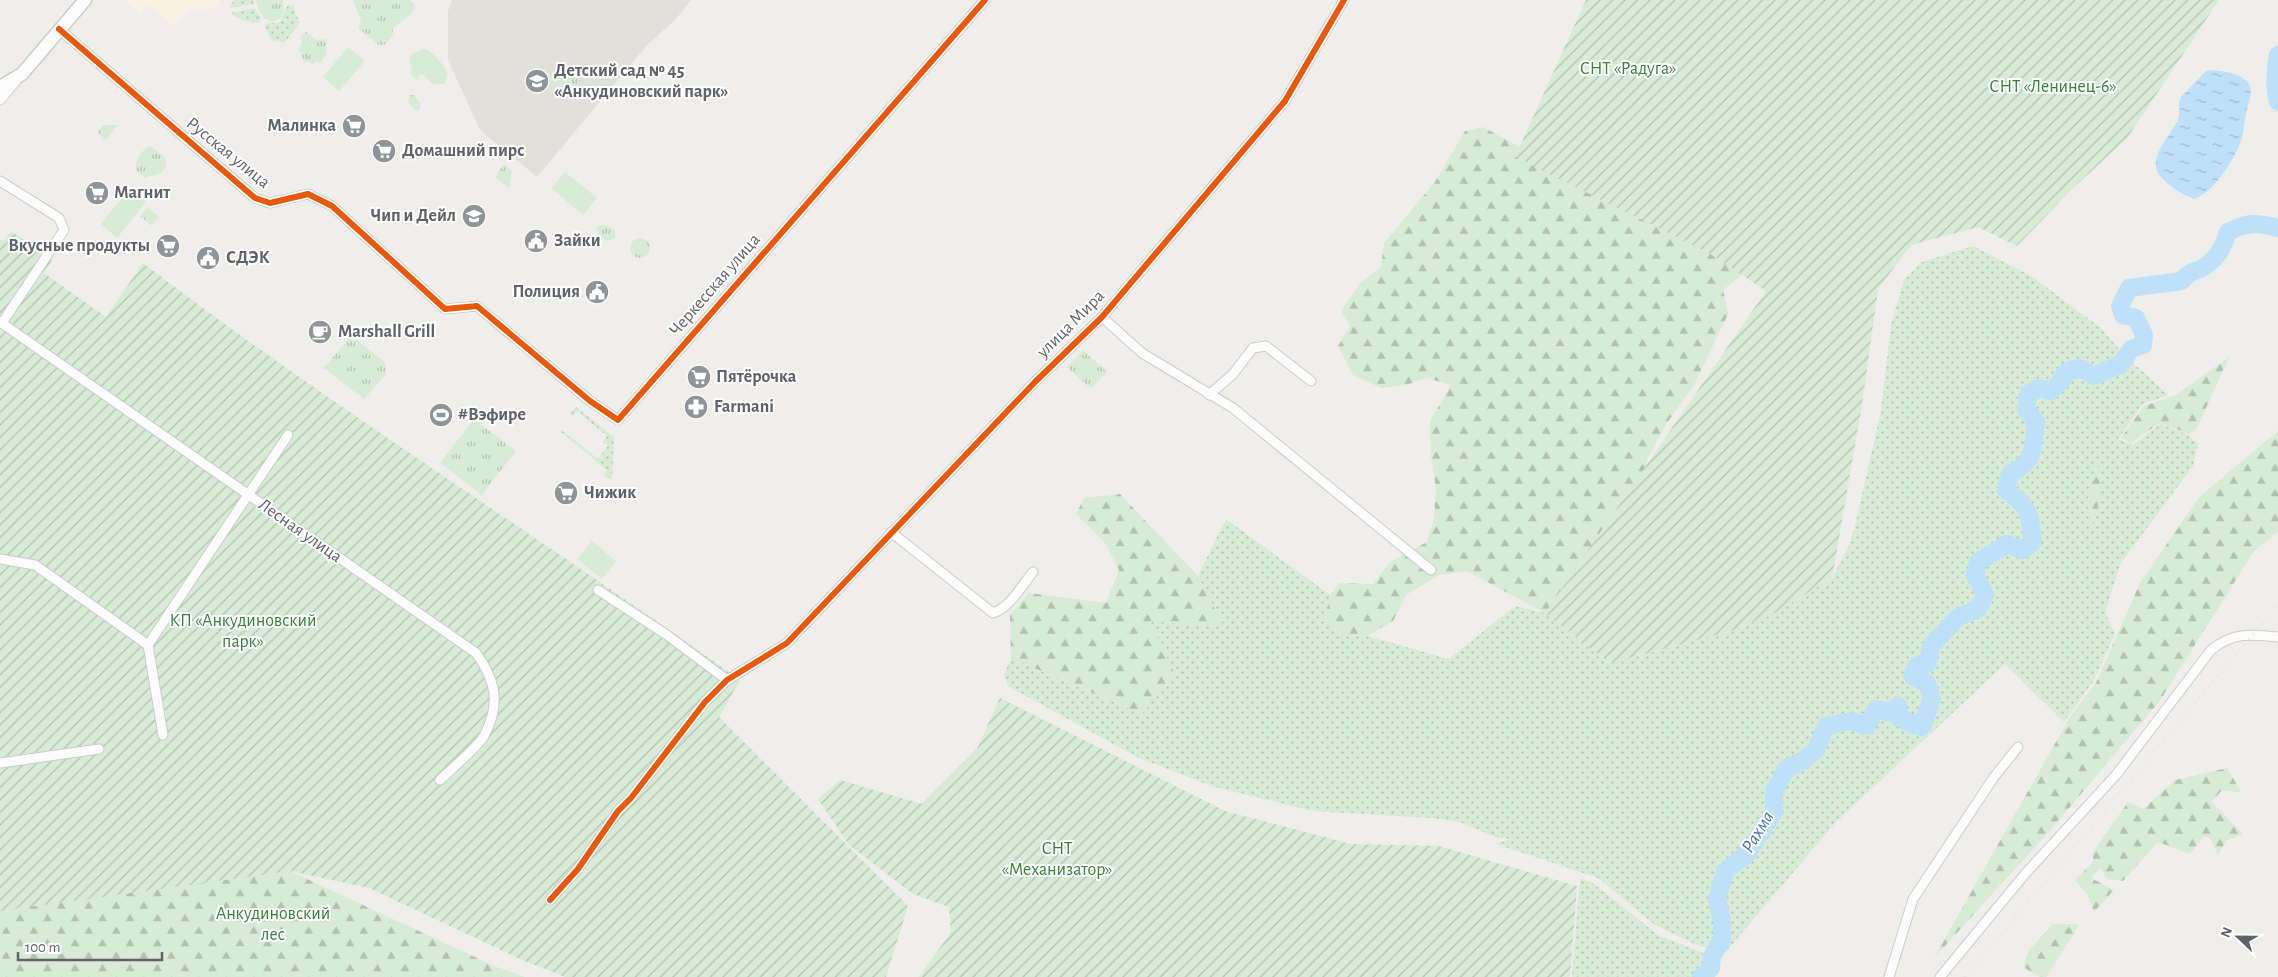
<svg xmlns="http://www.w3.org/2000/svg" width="2278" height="977" font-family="'Alegreya Sans',sans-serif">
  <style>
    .commercial { fill: #f7f3e4 }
    .education { fill: #e2e0da }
    .grass { fill: url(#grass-dots) }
    .forest { fill: url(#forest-firs) }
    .park { fill: url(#park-tufts) }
    .garden { fill: url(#garden-furrows) }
    .pitch { fill: #d8ebd6 }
    .water { fill: url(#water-ripples) }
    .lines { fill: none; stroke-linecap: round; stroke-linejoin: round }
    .river { stroke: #bfe0f9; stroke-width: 18 }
    .street-casing { stroke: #cbcccc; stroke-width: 11 }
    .secondary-casing { stroke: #cacacb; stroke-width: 15 }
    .street { stroke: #fdfcfc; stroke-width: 9 }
    .secondary { stroke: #fdfcfc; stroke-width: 12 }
    .rail { stroke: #e4e4e4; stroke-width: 3; stroke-dasharray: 1 6; stroke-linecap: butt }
    .cycleway-casing { stroke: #fff; stroke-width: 9 }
    .cycleway { stroke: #e8590c; stroke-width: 6 }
    .labels { text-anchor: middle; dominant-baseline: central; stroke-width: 4; stroke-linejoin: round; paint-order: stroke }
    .park-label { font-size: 18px; fill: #348238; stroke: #fff }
    .poi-label { font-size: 18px; font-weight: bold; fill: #5f6368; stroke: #fff; text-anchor: start }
    .street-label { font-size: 18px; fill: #5f6368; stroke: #fff }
    .water-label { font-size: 19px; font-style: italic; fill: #4174aa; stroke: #fff }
  </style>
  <defs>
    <pattern id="grass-dots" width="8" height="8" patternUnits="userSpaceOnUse" patternTransform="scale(1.25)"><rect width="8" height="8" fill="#d8ebd6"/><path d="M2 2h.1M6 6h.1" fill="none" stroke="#b2c2b1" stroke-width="1.8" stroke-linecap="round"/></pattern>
    <pattern id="forest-firs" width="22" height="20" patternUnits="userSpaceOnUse" patternTransform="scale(1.25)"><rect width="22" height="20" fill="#d8ebd6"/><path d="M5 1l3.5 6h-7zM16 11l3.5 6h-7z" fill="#b2c2b1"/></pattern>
    <pattern id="park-tufts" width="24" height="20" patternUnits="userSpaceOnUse" patternTransform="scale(1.25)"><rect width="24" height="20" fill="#d8ebd6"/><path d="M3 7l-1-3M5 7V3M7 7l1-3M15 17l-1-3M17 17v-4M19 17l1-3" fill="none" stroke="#b2c2b1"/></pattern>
    <pattern id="garden-furrows" width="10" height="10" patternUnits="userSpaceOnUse" patternTransform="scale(1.25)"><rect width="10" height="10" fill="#d8ebd6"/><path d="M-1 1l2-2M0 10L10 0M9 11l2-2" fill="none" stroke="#b2c2b1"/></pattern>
    <pattern id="water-ripples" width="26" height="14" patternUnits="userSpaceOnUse" patternTransform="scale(1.25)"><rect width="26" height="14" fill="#bfe0f9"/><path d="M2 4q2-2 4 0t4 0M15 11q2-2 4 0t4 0" fill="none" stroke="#9eb9cd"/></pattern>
  </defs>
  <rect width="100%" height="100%" fill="#efeeea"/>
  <path class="commercial" d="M124,0H220L212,9H190L173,26L150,5L140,14Z"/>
  <path class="education" d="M452,0H691L675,20L647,45L537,177L480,130L448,60V11Z"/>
  <path class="grass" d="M234,0H253L254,4L230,8Z
    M288,4L294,6L295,13L300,22L285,42L272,41L265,28L266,24L280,22Z
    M254,8L261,18L259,23L242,20L231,13Z
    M1973,246L2033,277L2102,329L2123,354L2119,360L2093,372L2080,365L2064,370L2058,380L2049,387L2040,386L2027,390L2022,411L2032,423L2026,461L2009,469L2002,491C2026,509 2025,513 2030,542L2022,547L2007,541L1977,560L1972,575L1982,595L1976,607L1958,613L1929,645L1925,661L1914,663L1909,678L1924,687L1928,697L1919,723L1902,717L1899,703L1888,709L1874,706L1866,723L1849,717L1825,724L1814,749L1785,765L1772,789V811L1764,821L1746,851L1723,870L1714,900L1719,922L1718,938L1712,949L1697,945L1655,925L1598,878L1496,844L1511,839L1495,837L1460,822L1431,818L1312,811L1211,786L1137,757L1008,686L1004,676L1011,658L1142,714L1150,621L1223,627L1198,576L1226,519L1330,595L1325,620L1342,635L1367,636L1449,659L1515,606L1545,613L1610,663L1728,632L1773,614L1832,578L1848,548L1855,526L1881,411L1891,325L1904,280L1922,262Z
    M2128,358L2168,395L2143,404L2118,439L2133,445L2160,424L2189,435L2198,444L2193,466L2121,563L2105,612L2115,634L2094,680L2064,722L2005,664L1835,823L1724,954L1718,952L1724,941L1725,919L1720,900L1728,873L1750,855L1777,813L1778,792L1789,770L1805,763L1819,750L1828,729L1851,723L1868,729L1878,713L1887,715L1894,711L1898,721L1924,729L1935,697L1929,681L1915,675L1918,668L1930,665C1937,637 1954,622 1980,611L1988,594L1979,575L1981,564L2007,547L2024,553L2037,543C2032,514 2034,507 2010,489L2013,476C2041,461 2036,449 2039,420L2031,410L2032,396L2040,391L2053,394C2062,385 2067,376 2079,371L2095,379L2122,367Z
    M576,407L614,437L612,479L603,475L607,470L561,432L562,430L598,459L608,446L603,442L607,436L577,411L573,416L570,414Z
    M1580,878L1593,883L1658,935L1708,955L1707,966L1696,977H1572Z"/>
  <path class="forest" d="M1483,127L1747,270L1723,290L1728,314L1694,385L1667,423L1647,459L1642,499L1564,620L1545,613L1467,571L1439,575L1406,595L1393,621L1367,636L1342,635L1325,620L1330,595L1339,583L1373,584L1390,562L1427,542L1434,518L1436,489L1431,456L1430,421L1451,385L1427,378L1406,385L1381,388L1353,375L1338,346L1350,326L1341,311L1360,283L1381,267L1384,243L1435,182L1465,131Z
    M2229,357L2197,428L2189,434L2160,423L2131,443L2121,438L2144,406L2176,395Z
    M2278,431V532L2254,551L2159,702L2047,834L1934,958L2070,717L2096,683L2140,583L2199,497Z
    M2097,464C2104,490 2100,502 2091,527L2087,501Z
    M1120,494L1198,576L1224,627L1150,621L1174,672L1142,714L1011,658L1010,615L1029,593L1106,603L1119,570L1105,543L1076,514L1084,498Z
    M2227,768L2242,793L2222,790L2212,802L2243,834L2226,841L2218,855L2210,838L2204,836L2190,854L2158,842L2123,881L2107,879L2100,868L2091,878L2114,890L2094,912L2087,894L2075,880L2093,862V852L2128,802L2143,809L2175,780Z
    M290,871L494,966L525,977H0V907Z
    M2053,924H2080L2046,977H2040L2023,967L2029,950Z"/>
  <path class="park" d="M256,0H283L284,10L281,18L272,22C262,18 258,10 256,0Z
    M353,0H409L415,5V10L393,29L392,37L384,45H379L358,28L361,20Z
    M306,32L317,40L327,39L326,55L320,63L316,61L313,64L304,61L299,49L302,43L300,37Z
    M580,73L584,76L575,86L560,88L550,80L551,77Z
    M410,95H414L421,104L420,110L416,111L408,102Z
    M102,125H118L106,140L98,133Z
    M150,146L165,157L167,164L161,173L145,178L136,171C134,161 141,150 150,146Z
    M504,164L512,171L509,188L495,177Z
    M147,207L159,217L152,226L140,216Z
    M602,224L615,230V238L608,241L599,238L596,228Z
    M630 248a10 10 0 1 1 20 0a10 10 0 1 1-20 0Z
    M348,339L357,340L385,362L386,374L364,399L324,368Z
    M1083,350L1107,372L1091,389L1067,367Z
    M474,419L516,451L482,495L440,463Z"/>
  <path class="garden" d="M1586,0H2219L2128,137L2069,192L2017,246L1978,227L1911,245L1878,289L1862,405L1832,578L1773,614L1728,632L1610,663L1545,613L1766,291L1709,253L1515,157Z
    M11,231L52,260L44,273L106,317L143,263C336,411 543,538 740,680L719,717L908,906L886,977H565L522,960L369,888L290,871L0,911V239L3,241Z
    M1000,698L1225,811L1351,844L1439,846L1577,886L1570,977H919L951,932L949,907L913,894L849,845L818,799L840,780L922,804L977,749Z"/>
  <path class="pitch" d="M348,47L365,61L339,91L323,77Z
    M424,48C431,51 444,64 447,72C448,76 446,80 444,84H433L422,74L418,76L417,80L410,74L412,69L409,62L411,55Z
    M565,172L597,198L583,215L551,188Z
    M129,189L146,202L117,238L101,224Z
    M592,541L616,561L602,579L577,559Z"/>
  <path class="water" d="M2211,70C2223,71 2242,73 2249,84C2254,92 2247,106 2246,114C2244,123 2244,132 2241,141C2234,160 2214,192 2194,199C2182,194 2173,189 2164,180C2142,160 2170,139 2178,119C2181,112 2177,104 2181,97L2206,71Z"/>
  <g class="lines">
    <path class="river" d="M2278,55C2275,70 2274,87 2278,102
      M1701,977L1711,968L1712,956L1722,940V920L1717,900L1725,871L1748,853L1774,812V791L1787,768L1802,761L1816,750L1826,726L1850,721L1867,726L1876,709L1888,712L1898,706L1899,718L1922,727L1932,698L1927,683L1912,676L1916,666L1928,663L1931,646L1958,617L1978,609L1985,595L1975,575L1978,562L2007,544L2023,550L2033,542C2029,513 2031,508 2006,490L2010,474C2036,461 2032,449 2036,422L2026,409L2028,394L2039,388L2051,391L2060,382L2066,372L2080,368L2094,376L2121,364L2131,349L2143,345L2144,335L2136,318L2123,315L2120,306L2129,288L2182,281C2193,268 2193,274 2204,267C2218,258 2223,247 2228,232C2247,222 2257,222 2278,228"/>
    <g class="street-casing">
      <path id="street" d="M59,29L255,198L270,203L308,194L332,206L445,309L477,306L590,401L618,420L985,0
        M0,100L16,81
        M0,181L59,218L64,230L2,323
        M1102,317L1142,353L1233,408L1431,570
        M0,322L476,653C496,681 501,704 484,736C477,748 451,769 440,780
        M1209,395L1233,374L1253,348L1266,346L1311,381
        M891,532L993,613C1010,608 1022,585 1033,572
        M0,559L35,565L148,645
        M598,590L667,635L727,680
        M163,735L148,645L288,435
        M0,763L99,749
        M550,900L578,869L618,811L631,798L705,702L727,680L787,643L1035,382L1102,317L1285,101L1344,0
        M1889,977L1913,899L1994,777L2018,747
        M1940,977L2025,874L2116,775L2211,650C2233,632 2251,634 2278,637"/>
    </g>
    <g class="secondary-casing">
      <path id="secondary" d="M0,87L22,74L85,0"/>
    </g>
    <use href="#street" class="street"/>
    <use href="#secondary" class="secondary"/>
    <path class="rail" d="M1965,977L2278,605"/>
    <g class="cycleway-casing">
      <path id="cycleway" d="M59,29L255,198L270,203L308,194L332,206L445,309L477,306L590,401L618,420L985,0
        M550,900L578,869L618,811L631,798L705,702L727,680L787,643L1035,382L1102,317L1285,101L1344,0"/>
    </g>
    <use href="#cycleway" class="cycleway"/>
  </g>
  <defs>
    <g id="school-disc" transform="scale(1.25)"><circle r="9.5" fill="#919496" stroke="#fff"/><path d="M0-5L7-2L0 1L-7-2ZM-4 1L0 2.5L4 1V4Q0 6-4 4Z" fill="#fff"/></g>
    <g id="supermarket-disc" transform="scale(1.25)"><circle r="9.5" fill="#919496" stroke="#fff"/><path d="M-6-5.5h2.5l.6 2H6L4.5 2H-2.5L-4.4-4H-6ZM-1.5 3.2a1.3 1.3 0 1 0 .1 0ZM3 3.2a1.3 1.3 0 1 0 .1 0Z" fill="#fff"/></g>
    <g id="civic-disc" transform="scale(1.25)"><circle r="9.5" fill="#919496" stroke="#fff"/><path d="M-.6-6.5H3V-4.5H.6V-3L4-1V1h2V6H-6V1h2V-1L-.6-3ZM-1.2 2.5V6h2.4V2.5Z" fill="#fff"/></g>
    <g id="cafe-disc" transform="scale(1.25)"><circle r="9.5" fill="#919496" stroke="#fff"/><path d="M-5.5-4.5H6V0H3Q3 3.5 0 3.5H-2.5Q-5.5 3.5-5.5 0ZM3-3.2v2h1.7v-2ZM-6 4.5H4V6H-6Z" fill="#fff"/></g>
    <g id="pharmacy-disc" transform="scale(1.25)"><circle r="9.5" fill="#919496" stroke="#fff"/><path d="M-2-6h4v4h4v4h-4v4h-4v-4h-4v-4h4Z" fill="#fff"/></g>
    <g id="stadium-disc" transform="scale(1.25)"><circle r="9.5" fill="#919496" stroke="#fff"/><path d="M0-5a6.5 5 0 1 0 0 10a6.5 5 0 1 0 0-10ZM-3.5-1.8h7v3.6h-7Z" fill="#fff"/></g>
  </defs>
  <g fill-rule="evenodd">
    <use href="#school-disc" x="537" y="81"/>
    <use href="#supermarket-disc" x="354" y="126"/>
    <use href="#supermarket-disc" x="384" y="151"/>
    <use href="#supermarket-disc" x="97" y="193"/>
    <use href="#school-disc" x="474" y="216"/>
    <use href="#civic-disc" x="536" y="241"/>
    <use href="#supermarket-disc" x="168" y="246"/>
    <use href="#civic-disc" x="208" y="258"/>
    <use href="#civic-disc" x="597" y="292"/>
    <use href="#cafe-disc" x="320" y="332"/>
    <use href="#supermarket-disc" x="699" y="377"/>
    <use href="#pharmacy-disc" x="696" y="407"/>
    <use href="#stadium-disc" x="441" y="415"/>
    <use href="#supermarket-disc" x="566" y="493"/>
  </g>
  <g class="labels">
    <g class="park-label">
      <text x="1628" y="69">СНТ «Радуга»</text>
      <text x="2053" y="87">СНТ «Ленинец-6»</text>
      <text x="243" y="621">КП «Анкудиновский<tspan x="243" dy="21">парк»</tspan></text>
      <text x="1057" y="849">СНТ<tspan x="1057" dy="21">«Механизатор»</tspan></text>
      <text x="273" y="914">Анкудиновский<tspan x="273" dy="21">лес</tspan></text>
    </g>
    <g class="poi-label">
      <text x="554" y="71">Детский сад № 45<tspan x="554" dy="21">«Анкудиновский парк»</tspan></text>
      <text x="336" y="126" text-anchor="end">Малинка</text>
      <text x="402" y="151">Домашний пирс</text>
      <text x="114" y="193">Магнит</text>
      <text x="456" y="216" text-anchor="end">Чип и Дейл</text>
      <text x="554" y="241">Зайки</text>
      <text x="150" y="246" text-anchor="end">Вкусные продукты</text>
      <text x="226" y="258">СДЭК</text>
      <text x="580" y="292" text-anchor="end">Полиция</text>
      <text x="338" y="332">Marshall Grill</text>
      <text x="716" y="377">Пятёрочка</text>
      <text x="714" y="407">Farmani</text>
      <text x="458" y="415">#Вэфире</text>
      <text x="584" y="493">Чижик</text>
    </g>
    <g class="street-label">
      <text transform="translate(228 153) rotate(39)">Русская улица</text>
      <text transform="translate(715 285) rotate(-49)">Черкесская улица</text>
      <text transform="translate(1071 324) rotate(-45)">улица Мира</text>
      <text transform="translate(300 531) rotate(35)">Лесная улица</text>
    </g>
    <g class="water-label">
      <text transform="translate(1758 832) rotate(-59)">Рахма</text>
    </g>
  </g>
  <g transform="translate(2238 937) rotate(292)" stroke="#ffffff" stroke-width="4" paint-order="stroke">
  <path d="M0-4L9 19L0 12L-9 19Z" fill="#5f6368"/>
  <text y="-8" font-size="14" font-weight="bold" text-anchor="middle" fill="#5f6368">N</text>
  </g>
  <path d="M18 952v8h144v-8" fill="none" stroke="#5f6368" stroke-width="2.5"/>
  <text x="25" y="952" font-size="15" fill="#5f6368" stroke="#ffffff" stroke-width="4" paint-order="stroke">100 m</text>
</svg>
